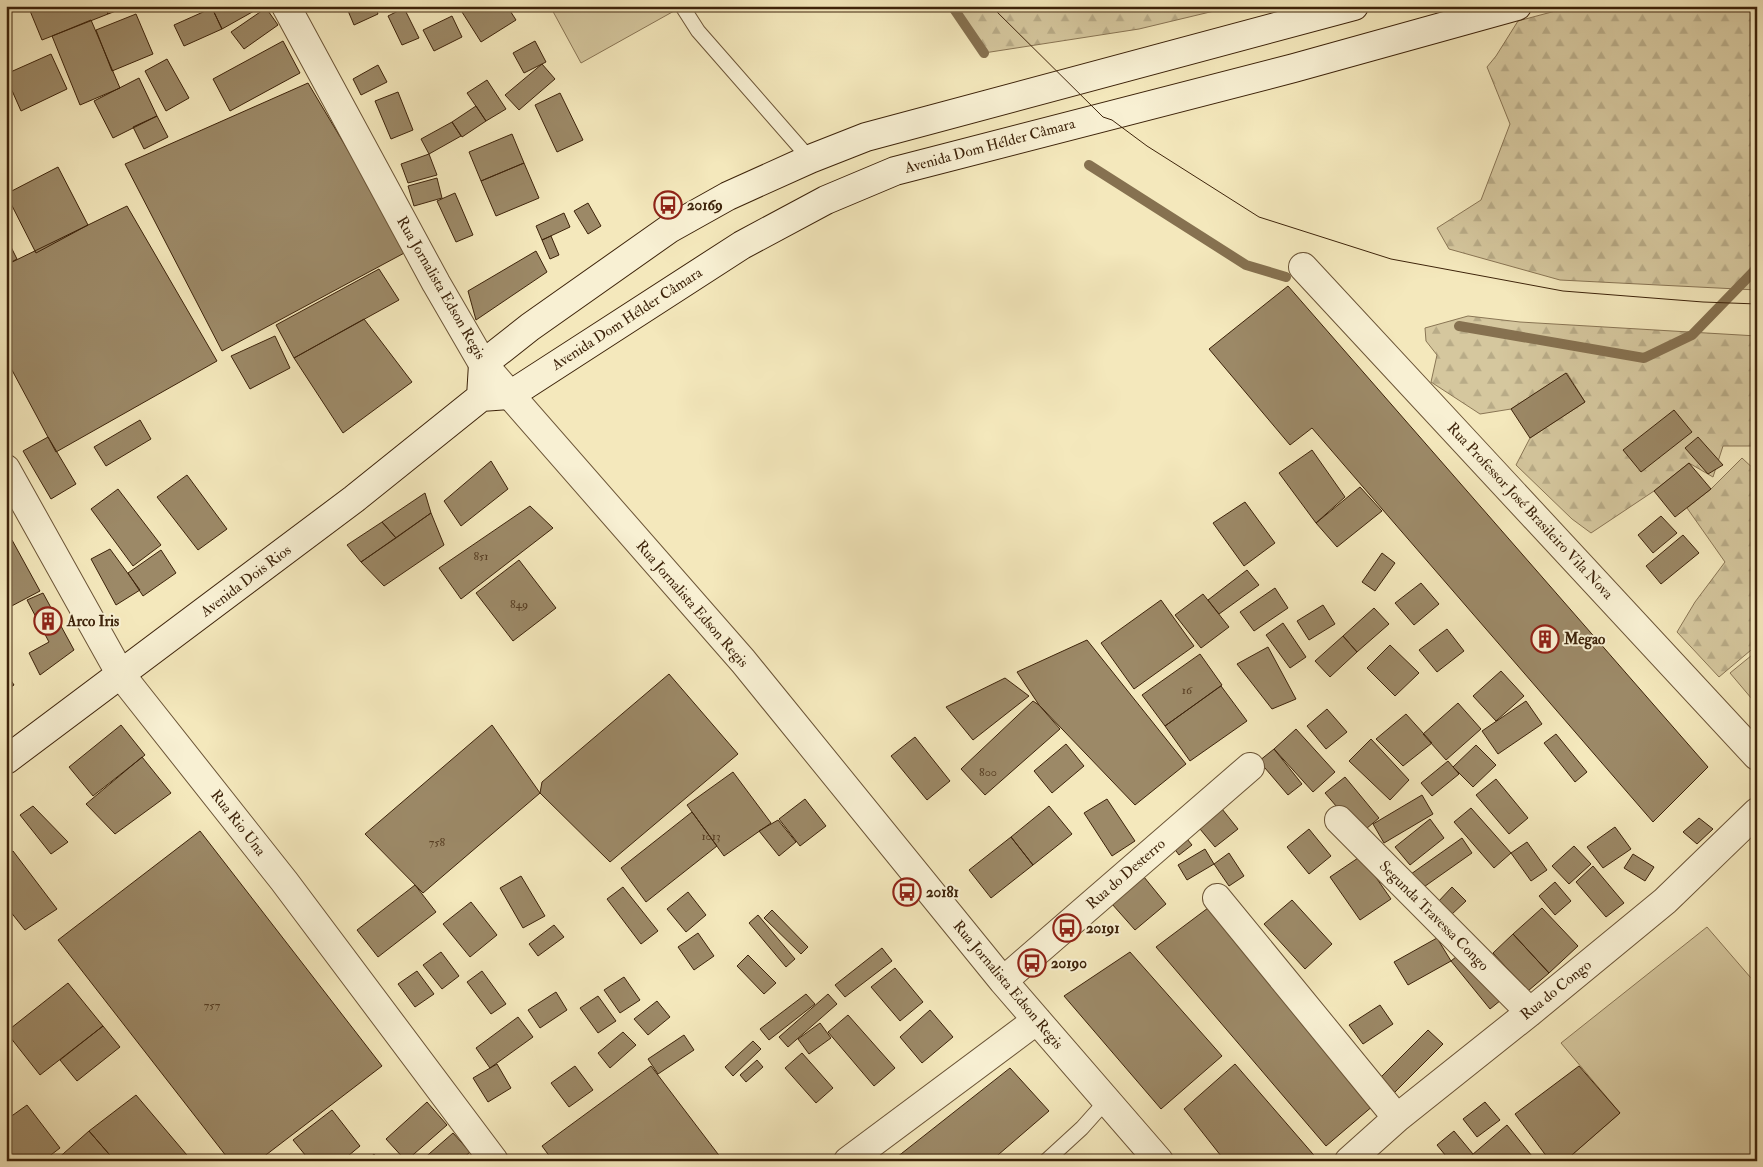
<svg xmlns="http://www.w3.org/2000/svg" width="1763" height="1167" font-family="'IM FELL Double Pica',serif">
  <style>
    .grass { fill: #d5c79e; stroke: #897554 }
    .forest { fill: url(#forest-firs); stroke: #897554 }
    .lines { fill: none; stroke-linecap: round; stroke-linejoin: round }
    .stream { stroke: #867150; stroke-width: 10 }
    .building { fill: #9c8967; stroke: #3d230a }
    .lane-casing { stroke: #6b5436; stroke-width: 16 }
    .street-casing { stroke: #6b5436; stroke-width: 30 }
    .secondary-casing { stroke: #3d230a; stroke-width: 30 }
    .lane { stroke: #f8f0d3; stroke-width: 14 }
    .street { stroke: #f8f0d3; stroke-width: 28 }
    .secondary { stroke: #f8f0d3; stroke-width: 28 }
    .tram { stroke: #3d230a; stroke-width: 1 }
    .labels { text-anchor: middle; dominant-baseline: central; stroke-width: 4; stroke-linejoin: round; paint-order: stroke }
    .number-label { font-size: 12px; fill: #553c21 }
    .street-label { font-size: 15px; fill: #3d230a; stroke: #f8f0d3 }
    .poi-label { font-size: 15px; font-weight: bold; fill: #3d230a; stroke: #f8f0d3; text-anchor: start }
  </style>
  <defs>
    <pattern id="forest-firs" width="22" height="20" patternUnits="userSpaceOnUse" patternTransform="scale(1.25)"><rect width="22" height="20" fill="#d5c79e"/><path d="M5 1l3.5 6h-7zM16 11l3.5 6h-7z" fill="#b8ab87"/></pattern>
  </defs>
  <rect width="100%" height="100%" fill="#f4e8bc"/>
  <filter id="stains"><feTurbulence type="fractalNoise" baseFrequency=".004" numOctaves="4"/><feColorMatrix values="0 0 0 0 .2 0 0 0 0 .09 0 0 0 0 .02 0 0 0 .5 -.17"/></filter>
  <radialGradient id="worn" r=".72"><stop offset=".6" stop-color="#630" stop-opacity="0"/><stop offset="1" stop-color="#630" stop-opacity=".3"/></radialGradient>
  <path class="grass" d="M550,6H683L581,63Z
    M1757,651V705L1730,673Z
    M1707,927L1757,985V1161H1565L1620,1113L1561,1043Z"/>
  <path class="forest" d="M952,6H1235L1139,29L984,53Z
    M1574,6H1757V290L1560,280L1449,249L1437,228L1481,200L1510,124L1487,67L1496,56L1518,21Z
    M1468,316L1520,322L1757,336V446H1723L1713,477L1689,463L1654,491L1591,533L1572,519L1516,465L1530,438L1585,402L1567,373L1511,409L1480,414L1431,382L1437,355L1426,341L1425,328Z
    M1742,458L1757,472V645L1719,677L1677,632L1695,602L1725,562L1687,508L1711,489Z"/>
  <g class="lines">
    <path class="stream" d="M952,6L984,53
      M1089,165L1246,265L1286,277
      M1459,326L1644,358L1692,335L1757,268"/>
  </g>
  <path class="building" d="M28,6H105L108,14L42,40Z
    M105,6H129L108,14Z
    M215,6H263L222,29L212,8Z
    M346,6H375L378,14L354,25Z
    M471,6H507L516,20L481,42L462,12Z
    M212,8L222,29L184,46L174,25Z
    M266,8L278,25L244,49L231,32Z
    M404,8L419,38L402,45L388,16Z
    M136,14L153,54L112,71L96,30Z
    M452,16L462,37L434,51L423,30Z
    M91,20L120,88L80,105L52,36Z
    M283,41L300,73L230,111L213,79Z
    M535,41L546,62L524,73L513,53Z
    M51,54L67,89L21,111L6,77V74Z
    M167,59L189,98L166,111L145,71Z
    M542,64L555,79L519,110L505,95Z
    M378,65L387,82L361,95L353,79Z
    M139,78L157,116L113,138L94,101Z
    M487,80L506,109L486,121L467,93Z
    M308,83L408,251L222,351L125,164Z
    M398,92L413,130L391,139L375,101Z
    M560,93L583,140L557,152L535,105Z
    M476,106L486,121L462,137L452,122Z
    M157,116L168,137L144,149L133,127Z
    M452,122L461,136L429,154L421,139Z
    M512,134L524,163L481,181L469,152Z
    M429,154L437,175L408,183L401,164Z
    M524,163L539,198L496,216L481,181Z
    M58,167L88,225L36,253L6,194Z
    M437,178L442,198L414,206L408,186Z
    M455,193L473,235L456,242L437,201Z
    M588,203L601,226L588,234L574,211Z
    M127,206L217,361L56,452L6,359V265Z
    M564,213L570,227L542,240L536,226Z
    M551,236L559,255L550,259L542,240Z
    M6,237L17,259L6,265Z
    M536,251L547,272L476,320L468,291Z
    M379,269L399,300L294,358L276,325Z
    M1288,286L1708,767L1653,822L1312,428L1290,445L1209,349Z
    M364,319L412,382L343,433L294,358Z
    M275,336L290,368L250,389L231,356Z
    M1566,373L1585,402L1530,438L1511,409Z
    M1674,410L1692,432L1641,472L1623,450Z
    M140,420L151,439L106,466L94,447Z
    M48,437L76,484L51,499L23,451Z
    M1698,437L1723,465L1708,474L1685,448Z
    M1312,450L1345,497L1316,523L1279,473Z
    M491,461L508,489L461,526L444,501Z
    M1689,463L1711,489L1675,517L1654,491Z
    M187,475L227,529L198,550L157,497Z
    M1360,487L1382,511L1337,547L1316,523Z
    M118,489L161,545L133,566L91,509Z
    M425,493L431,513L396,538L382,522Z
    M1245,502L1275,543L1244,566L1213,523Z
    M530,506L553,528L461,599L439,568Z
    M431,513L444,545L384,586L361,562Z
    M1661,516L1677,533L1653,553L1638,535Z
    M382,522L396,538L361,562L347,545Z
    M1683,535L1699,553L1661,584L1646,566Z
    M12,540L40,591L6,609V542Z
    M110,549L140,590L116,605L91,559Z
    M161,550L176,573L143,596L128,573Z
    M1382,553L1395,563L1375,591L1362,582Z
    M519,560L556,608L513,641L476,593Z
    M1247,570L1259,585L1219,614L1208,600Z
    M1421,583L1439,604L1414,625L1395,603Z
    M1275,588L1288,608L1254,631L1240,612Z
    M43,593L74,650L40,675L29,653L49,642L27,600Z
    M1203,594L1229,627L1201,648L1175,615Z
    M1161,600L1194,646L1134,689L1101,643Z
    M1323,605L1335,624L1309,640L1297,621Z
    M1374,608L1389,624L1357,652L1343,636Z
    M1283,623L1306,657L1290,668L1266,635Z
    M1447,629L1464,651L1437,672L1419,650Z
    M1343,636L1357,652L1330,677L1315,661Z
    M1087,640L1186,764L1135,805L1039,705L1017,672Z
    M1390,645L1419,673L1395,696L1367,668Z
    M1268,647L1296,699L1272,709L1237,664Z
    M1200,654L1222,685L1165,726L1142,695Z
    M1501,671L1524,696L1496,721L1473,696Z
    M6,673L14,685L6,690Z
    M669,674L738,754L610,862L540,793L542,782Z
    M1005,678L1029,696L973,740L946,707Z
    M1221,686L1247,721L1190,761L1165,726Z
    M1033,701L1039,705L1060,729L985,795L961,769Z
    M1526,701L1542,724L1498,754L1482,731Z
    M1458,703L1481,729L1446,760L1423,734Z
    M1327,709L1347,732L1326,749L1307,726Z
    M1406,714L1432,743L1403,766L1376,739Z
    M121,725L145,755L93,796L69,767Z
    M492,725L540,793L423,893L365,834Z
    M1296,729L1335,772L1313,792L1274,749Z
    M1556,734L1587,772L1575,782L1544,743Z
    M915,737L950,781L927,800L891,756Z
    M1371,739L1409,780L1390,800L1349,761Z
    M1066,744L1084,766L1052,793L1034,771Z
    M1476,745L1496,765L1473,787L1453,767Z
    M1274,749L1302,784L1288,795L1259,761Z
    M142,757L171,793L115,834L86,804Z
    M1448,761L1459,774L1432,796L1421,783Z
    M733,772L771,823L724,856L687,805Z
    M1345,777L1379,818L1360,834L1325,793Z
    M1496,779L1528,818L1509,834L1476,795Z
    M1422,795L1433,814L1384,843L1373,824Z
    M805,799L826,826L800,846L779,819Z
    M1107,799L1135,841L1112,856L1084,813Z
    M1218,804L1238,829L1215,847L1195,823Z
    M33,806L68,842L51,854L20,815Z
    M1049,806L1072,834L1033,865L1011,837Z
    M1471,808L1511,853L1494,868L1454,822Z
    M692,812L717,846L646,902L621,868Z
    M1699,818L1713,829L1697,844L1683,832Z
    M1430,819L1444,838L1410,865L1395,847Z
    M778,820L796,842L779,856L759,831Z
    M1615,827L1631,849L1603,868L1587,847Z
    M1309,829L1331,856L1309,874L1287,847Z
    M200,831L382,1066L258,1161H230L58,940Z
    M1183,834L1192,845L1179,855L1171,844Z
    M1011,837L1033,865L991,898L969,870Z
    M1462,838L1472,853L1421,889L1411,874Z
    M1527,842L1547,870L1531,881L1511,853Z
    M1574,846L1591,864L1569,884L1552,866Z
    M1205,849L1214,864L1187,880L1178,865Z
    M13,851L57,909L25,930L6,906V855Z
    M1229,853L1244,876L1229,886L1214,864Z
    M1633,854L1654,867L1645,881L1624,868Z
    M1361,856L1391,899L1360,920L1330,877Z
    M1593,866L1624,903L1606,917L1576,882Z
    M521,876L545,916L523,928L500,888Z
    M1144,877L1166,904L1135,930L1112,904Z
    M1555,882L1571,901L1555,915L1539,896Z
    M415,885L436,912L378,957L357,930Z
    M623,887L658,931L641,944L607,899Z
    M1452,887L1466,901L1451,915L1437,903Z
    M688,892L706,915L686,932L667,909Z
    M1292,900L1332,944L1305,969L1264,924Z
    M471,902L497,935L470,957L443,924Z
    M1212,905L1374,1105L1326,1146L1156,947Z
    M1542,908L1578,946L1549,973L1513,934Z
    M772,910L808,947L801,954L764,918Z
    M758,915L795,959L786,967L749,923Z
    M554,925L564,937L538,956L529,944Z
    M698,933L714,956L694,970L678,947Z
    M1513,934L1549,973L1528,991L1493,953Z
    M1437,938L1451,961L1408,985L1394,962Z
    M882,948L892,961L845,997L835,985Z
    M441,952L459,976L442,989L423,965Z
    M1130,952L1222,1056L1161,1109L1064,996Z
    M1462,952L1501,1000L1490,1009L1451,961Z
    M748,955L776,983L764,994L737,966Z
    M895,968L923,1002L900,1021L871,987Z
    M417,971L434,994L415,1007L398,984Z
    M482,971L506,1004L491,1014L467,982Z
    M624,977L640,1000L620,1013L604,990Z
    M68,983L103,1026L40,1075L6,1032Z
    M556,992L567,1010L540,1028L528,1010Z
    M806,994L815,1004L769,1040L760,1029Z
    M828,994L837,1004L788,1047L779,1037Z
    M598,996L616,1021L598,1033L580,1008Z
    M657,1001L670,1017L648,1035L634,1019Z
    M1380,1005L1393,1024L1363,1044L1349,1025Z
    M930,1010L953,1037L922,1063L900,1037Z
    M848,1015L895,1068L874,1086L828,1032Z
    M518,1017L533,1037L490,1068L476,1048Z
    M820,1023L831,1038L809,1054L798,1039Z
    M103,1026L120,1047L77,1081L60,1060Z
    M1428,1030L1443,1044L1394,1093L1379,1079Z
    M623,1032L636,1045L610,1068L598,1053Z
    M684,1035L694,1050L658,1074L648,1059Z
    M753,1041L761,1049L733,1076L725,1067Z
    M802,1053L833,1088L816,1103L785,1068Z
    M757,1060L763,1067L746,1082L740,1075Z
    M497,1064L511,1088L488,1102L473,1078Z
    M1235,1064L1319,1161H1225L1184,1109Z
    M575,1066L593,1090L569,1107L551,1083Z
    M651,1066L721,1158L716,1161H553L542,1146Z
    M1579,1066L1620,1113L1565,1161H1550L1515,1114Z
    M1010,1068L1049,1111L991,1161H892Z
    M136,1095L192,1161H115L89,1131Z
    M427,1102L447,1125L406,1161L386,1139Z
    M1485,1102L1500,1120L1477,1137L1463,1119Z
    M27,1105L60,1148L43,1161H6V1120Z
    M332,1110L360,1146L342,1161H310L293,1140Z
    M1507,1125L1536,1161H1465Z
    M89,1131L115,1161H55Z
    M1454,1131L1473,1154L1465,1161H1450L1437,1145Z
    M453,1133L470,1152L460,1161H421Z
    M374,1154L379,1161H366Z"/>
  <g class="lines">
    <g class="lane-casing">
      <path id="lane" d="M682,6L698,31L810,159
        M1046,1161L1082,1128L1107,1100"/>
    </g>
    <g class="street-casing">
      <path id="street" d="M286,6L436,283L483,364L743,661L1003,981L1159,1161
        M1303,267L1757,756
        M6,469L121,675L284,881L494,1161
        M1339,820L1530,1012
        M1217,898L1397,1118
        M1003,981L1250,767
        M848,1161L1037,1020
        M1349,1161L1397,1118L1530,1012L1665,901L1757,812"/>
    </g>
    <g class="secondary-casing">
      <path id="secondary" d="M481,397L483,364L530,327L669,229L728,196L810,159L866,137L1354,6
        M6,760L354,499L481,397L510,395L742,245L826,200L895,171L1294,68L1517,6"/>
    </g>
    <use href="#lane" class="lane"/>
    <use href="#street" class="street"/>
    <use href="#secondary" class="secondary"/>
    <path class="tram" d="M991,6L1103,117L1112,120L1147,146L1259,217L1391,259L1563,291L1703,302L1757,304"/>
  </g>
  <defs>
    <g id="bus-ring" transform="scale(1.4375)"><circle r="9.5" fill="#f8f0d3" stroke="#8f2418" stroke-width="1.5"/><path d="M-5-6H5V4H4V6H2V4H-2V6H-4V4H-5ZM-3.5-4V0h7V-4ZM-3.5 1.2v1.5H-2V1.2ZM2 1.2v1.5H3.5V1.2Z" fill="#8f2418"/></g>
    <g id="building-ring" transform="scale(1.4375)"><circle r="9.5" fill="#f8f0d3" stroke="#8f2418" stroke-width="1.5"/><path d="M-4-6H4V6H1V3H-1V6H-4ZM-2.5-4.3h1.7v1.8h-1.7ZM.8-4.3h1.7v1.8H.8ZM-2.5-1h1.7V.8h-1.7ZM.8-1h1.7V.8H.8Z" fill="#8f2418"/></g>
  </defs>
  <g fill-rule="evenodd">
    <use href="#bus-ring" x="668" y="205"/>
    <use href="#building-ring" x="48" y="621"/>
    <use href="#building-ring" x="1545" y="639"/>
    <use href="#bus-ring" x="907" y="892"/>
    <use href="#bus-ring" x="1067" y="928"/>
    <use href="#bus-ring" x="1032" y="963"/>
  </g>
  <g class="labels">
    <g class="number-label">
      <text x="481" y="556">851</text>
      <text x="519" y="604">849</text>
      <text x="1187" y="690">16</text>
      <text x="988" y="772">800</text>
      <text x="711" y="836">1013</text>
      <text x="437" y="842">758</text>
      <text x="212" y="1005">757</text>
    </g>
    <g class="street-label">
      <text transform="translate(990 146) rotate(-15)">Avenida Dom Hélder Câmara</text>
      <text transform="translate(441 288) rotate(60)">Rua Jornalista Edson Regis</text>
      <text transform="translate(627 319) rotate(-33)">Avenida Dom Hélder Câmara</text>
      <text transform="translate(1530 511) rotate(47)">Rua Professor José Brasileiro Vila Nova</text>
      <text transform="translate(246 581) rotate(-37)">Avenida Dois Rios</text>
      <text transform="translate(692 604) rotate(49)">Rua Jornalista Edson Regis</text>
      <text transform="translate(238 823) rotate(52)">Rua Rio Una</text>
      <text transform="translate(1126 874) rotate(-41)">Rua do Desterro</text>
      <text transform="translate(1434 916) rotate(45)">Segunda Travessa Congo</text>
      <text transform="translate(1008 985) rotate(50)">Rua Jornalista Edson Regis</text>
      <text transform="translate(1556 990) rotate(-39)">Rua do Congo</text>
    </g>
    <g class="poi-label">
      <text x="687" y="205">20169</text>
      <text x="67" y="621">Arco Iris</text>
      <text x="1564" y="639">Megao</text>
      <text x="926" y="892">20181</text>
      <text x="1086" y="928">20191</text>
      <text x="1051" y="963">20190</text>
    </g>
  </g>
  <rect width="1763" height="1167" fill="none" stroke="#f4e8bc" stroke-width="25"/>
  <rect x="8" y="8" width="1748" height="1152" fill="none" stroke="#3d230a" stroke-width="2.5"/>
  <rect x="12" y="12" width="1738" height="1142" fill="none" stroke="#3d230a"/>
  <rect width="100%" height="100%" filter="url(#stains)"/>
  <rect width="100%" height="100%" fill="url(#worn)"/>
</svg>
